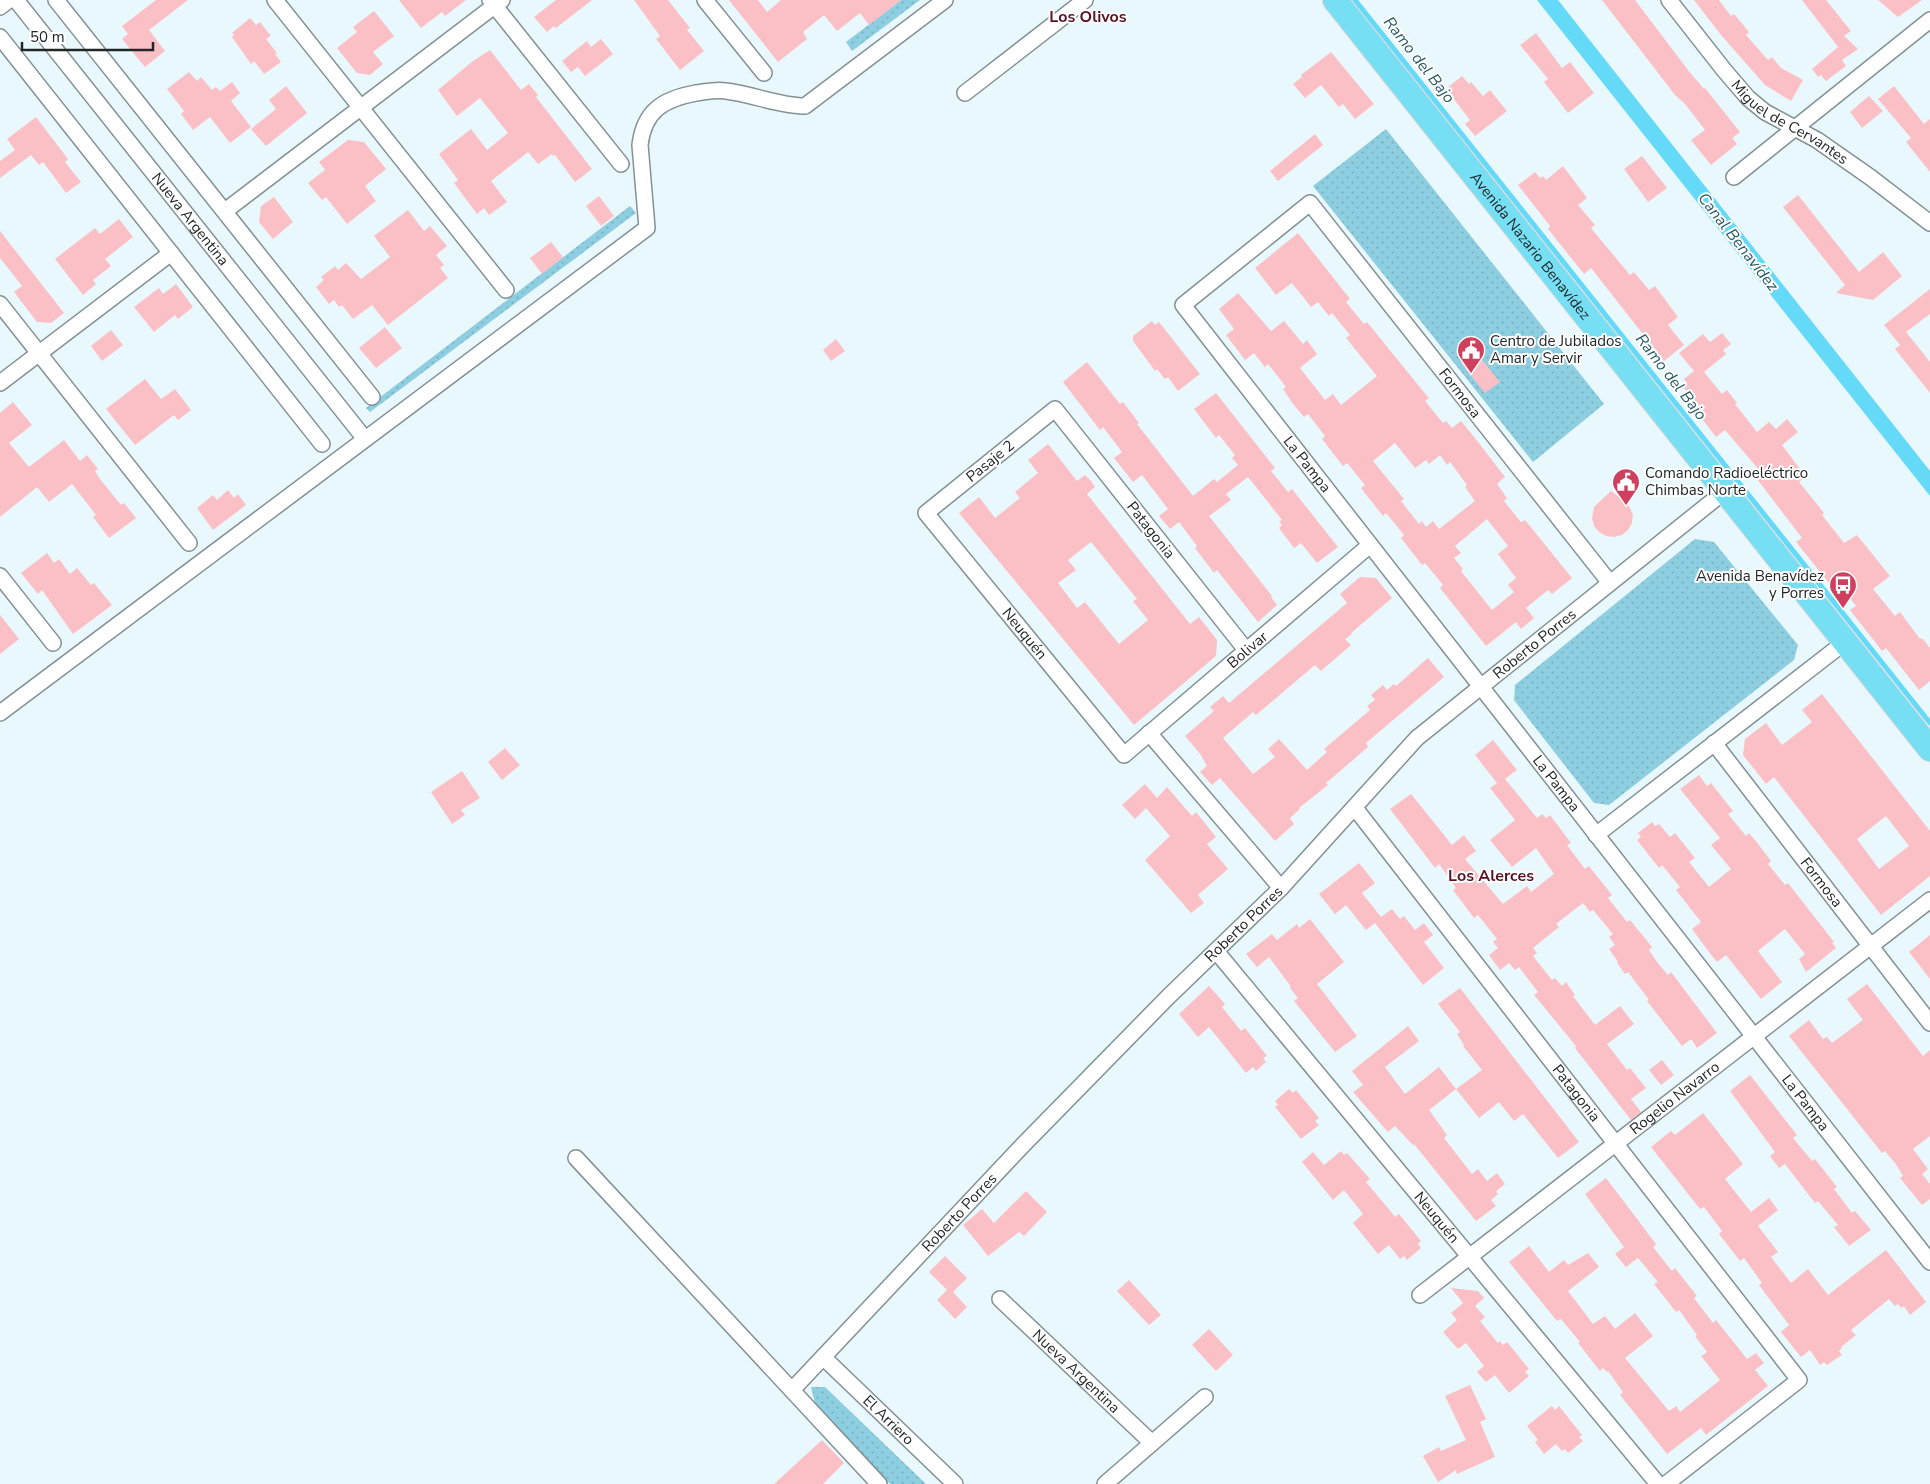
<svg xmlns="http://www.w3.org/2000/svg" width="1930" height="1484" font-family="'Nunito Sans',sans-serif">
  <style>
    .park { fill: url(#park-dots) }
    .water { fill: #64d9f8 }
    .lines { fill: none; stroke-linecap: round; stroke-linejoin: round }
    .stream { stroke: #64d9f8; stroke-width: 5 }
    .building { fill: #fbc0c6; fill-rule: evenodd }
    .minor-casing { stroke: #839195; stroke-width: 18 }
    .primary-casing { stroke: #d3d4d4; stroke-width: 26 }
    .minor { stroke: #fff; stroke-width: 15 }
    .primary { stroke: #77dff4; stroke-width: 24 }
    .labels { text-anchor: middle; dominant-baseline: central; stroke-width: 4; stroke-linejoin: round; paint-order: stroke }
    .street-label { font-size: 15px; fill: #212729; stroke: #fff }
    .poi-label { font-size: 15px; fill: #212729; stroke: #fff; text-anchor: start }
    .neighbourhood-label { font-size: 16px; font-weight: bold; fill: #591423; stroke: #fff }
    .water-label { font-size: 16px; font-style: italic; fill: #2a5c69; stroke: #fff }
  </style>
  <defs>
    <pattern id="park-dots" width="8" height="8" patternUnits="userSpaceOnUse" patternTransform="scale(1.25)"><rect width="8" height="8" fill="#8dcee1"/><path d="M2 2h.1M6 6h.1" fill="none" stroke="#79b1c1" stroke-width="1.8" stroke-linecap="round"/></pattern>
  </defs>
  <rect width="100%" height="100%" fill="#e9f8fd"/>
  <path class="park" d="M901,0H920L852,51L846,42Z
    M1386,129L1604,404L1533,462L1313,186Z
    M630,206L636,213L370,412L366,408Z
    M1695,539L1714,542L1798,645L1794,660L1609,805L1594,803L1514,700L1515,685Z
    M811,1387H825L926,1484H890L815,1403Z"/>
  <path class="water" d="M1537,0H1558L1930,471V496Z"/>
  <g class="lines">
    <path class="stream" d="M1355,0L1930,723"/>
  </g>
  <path class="building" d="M156,0H188L149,30L165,51L145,67L122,39L128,34L122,26Z
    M399,0H466L445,16L442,12L421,28Z
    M556,0H592L556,28L554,26L547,32L534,17Z
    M634,0H668L690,28L687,30L704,51L680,70L656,39L660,36Z
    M729,0H758L767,12L781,0H901L869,25L860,13L837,31L824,15L803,32L807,39L778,62Z
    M1602,0H1635L1688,70L1704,89L1705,88L1740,132L1732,138L1737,144L1711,165L1691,140L1705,130L1685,104L1675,95Z
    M1694,0H1719L1731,16L1734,14L1749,32L1746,35L1768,60L1772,57L1781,68L1803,80L1791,101L1765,85L1721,35Z
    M1802,0H1826L1851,31L1844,36L1858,49L1842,60L1846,66L1826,81L1821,75L1818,77L1812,69L1838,47Z
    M1878,0H1922L1898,17Z
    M374,11L394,36L373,52L383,64L370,75L357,73L337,48L357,32L353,27Z
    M250,18L256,25L260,22L271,36L266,39L277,53L275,54L281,62L264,74L254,61L251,64L232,37L234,35L232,33Z
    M1536,33L1562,68L1570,62L1594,93L1568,113L1544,82L1548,79L1520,45Z
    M601,39L613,54L585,76L578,67L571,72L562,61L587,41L591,47Z
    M490,50L521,90L529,84L538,95L536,97L592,169L575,182L555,155L553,156L552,154L538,164L528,152L491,181L507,202L489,215L484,208L477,214L454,183L458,180L439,154L471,129L487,150L508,133L480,98L457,116L438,90L473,61Z
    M1331,52L1374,104L1355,119L1343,104L1339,107L1321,85L1305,98L1293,84L1302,77L1301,75Z
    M189,72L197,81L201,77L212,90L216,87L220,91L232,82L240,93L231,101L251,127L230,143L210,117L193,130L181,114L184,111L167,89Z
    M1462,76L1469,84L1471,82L1483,96L1490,90L1507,111L1475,136L1465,124L1470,120L1446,89Z
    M286,86L307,113L266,146L251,129L276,109L269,100Z
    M1894,86L1924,124L1930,119V172L1906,142L1911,138L1878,99Z
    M1869,96L1883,111L1862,128L1850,112Z
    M36,117L68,159L65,162L81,182L66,193L43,162L39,165L31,155L0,178V161L15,150L7,139Z
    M1315,134L1323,145L1278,181L1270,171Z
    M348,140L364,142L386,169L365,186L376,201L347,224L326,197L322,200L308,183L325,170L319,162Z
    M1642,156L1667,188L1648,202L1624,169Z
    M1563,166L1587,198L1578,205L1595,225L1591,228L1630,275L1634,272L1649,290L1655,286L1678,317L1668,325L1684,345L1664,361L1591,268L1584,274L1548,229L1550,226L1518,185L1535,172L1540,178L1543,176L1546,180Z
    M1798,195L1859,272L1883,252L1902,276L1873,300L1836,293L1845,285L1783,207Z
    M599,196L614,216L601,226L586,206Z
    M274,197L293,222L273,239L259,222L261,206Z
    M408,210L424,231L430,226L447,246L436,255L444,265L440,268L448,278L388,325L372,305L353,319L342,305L339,307L334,300L329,304L316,287L324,280L321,277L335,266L338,270L346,263L361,279L390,257L374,236Z
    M119,219L133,237L105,259L111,266L93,280L96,284L83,295L55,259L95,228L100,234Z
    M0,231L64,313L51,323L37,322L14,292L22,286L0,258Z
    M1298,233L1350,299L1346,302L1364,324L1367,322L1423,391L1429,398L1425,401L1443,423L1446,421L1452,428L1461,421L1475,438L1505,477L1497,484L1507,498L1504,501L1521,522L1525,520L1572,578L1552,594L1548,590L1526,608L1534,618L1521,629L1516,622L1486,646L1440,588L1443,585L1425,563L1422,565L1401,538L1404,535L1386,513L1383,516L1361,488L1365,485L1347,463L1343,466L1322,439L1325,436L1308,414L1304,417L1293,404L1283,389L1286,387L1268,364L1265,367L1254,353L1245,360L1226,335L1234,329L1219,309L1238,293L1271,331L1284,321L1303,344L1307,340L1317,354L1300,368L1325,400L1333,394L1341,405L1377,376L1346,338L1350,335L1332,313L1329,316L1318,302L1311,307L1292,283L1276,295L1255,268ZM1395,443L1415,468L1426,460L1429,464L1440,455L1447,465L1450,462L1467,485L1465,487L1475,501L1439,529L1433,521L1426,527L1422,521L1419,524L1401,501L1404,499L1373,461ZM1487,519L1508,546L1498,554L1516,578L1508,585L1514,592L1492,610L1461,571L1463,569L1454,558L1461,553L1455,546Z
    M551,242L563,257L542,274L530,258Z
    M176,284L193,307L178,319L175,315L154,332L134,307L159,288L163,294Z
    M1930,289V314L1906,332L1930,362V393L1895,349L1900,345L1884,325Z
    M1152,321L1155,325L1159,322L1200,374L1178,391L1168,377L1165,379L1157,369L1155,371L1133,341V336Z
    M385,327L402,348L376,368L359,348Z
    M111,330L123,345L102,361L91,346Z
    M1722,333L1731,344L1723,350L1726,354L1704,372L1722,394L1727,390L1737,403L1735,404L1757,432L1769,422L1776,429L1787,419L1798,432L1782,445L1806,477L1799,482L1824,513L1822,515L1844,543L1857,535L1890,576L1873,589L1895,616L1900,612L1920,639L1922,638L1930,648V681L1919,690L1886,648L1882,651L1850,610L1856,606L1835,579L1829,583L1796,542L1802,538L1754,475L1760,471L1725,430L1716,437L1692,406L1695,403L1683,387L1687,383L1684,379L1694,371L1679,353L1703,334L1710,342Z
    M836,339L845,351L831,361L823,350Z
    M1475,351L1500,382L1485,393L1461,363Z
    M1087,362L1120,404L1123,402L1139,423L1137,424L1193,496L1214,479L1217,482L1238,465L1232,458L1235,455L1219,435L1216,438L1194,409L1216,393L1275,468L1271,471L1288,492L1292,489L1338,547L1317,563L1301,543L1294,548L1279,528L1282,525L1279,521L1282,520L1248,477L1226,494L1231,500L1209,516L1272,596L1271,597L1277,605L1258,622L1217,570L1214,573L1195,548L1197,546L1179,522L1170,529L1159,516L1168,509L1142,475L1133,482L1114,458L1122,452L1103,427L1100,430L1063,382Z
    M145,379L161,399L175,389L191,410L178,420L174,415L135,445L106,409Z
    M13,402L32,425L9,443L29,467L64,440L80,461L87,455L98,469L95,471L100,479L121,505L124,503L136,518L109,538L93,517L96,515L72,484L49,502L37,487L0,517V413Z
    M1048,444L1077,481L1085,475L1091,481L1095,487L1087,494L1190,624L1199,617L1217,640L1216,656L1134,725L959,513L979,497L995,518L1020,498L1015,492L1038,473L1028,460ZM1091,542L1137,599L1133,601L1148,620L1119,644L1085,602L1077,608L1058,583L1076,570L1068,560Z
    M228,490L234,498L238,494L246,505L213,530L197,508L213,495L217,500Z
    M1611,491L1628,504L1633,515L1632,523L1628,530L1622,535L1614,537L1606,536L1599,532L1594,526L1592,518L1594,507Z
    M47,553L54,563L59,559L70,574L77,568L91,585L94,583L112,605L73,634L42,590L38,594L21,573Z
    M1360,577L1376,578L1392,598L1351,633L1352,634L1345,639L1351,645L1321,671L1315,665L1256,715L1253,712L1223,738L1253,774L1275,757L1268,749L1279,739L1307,770L1327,752L1324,749L1370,710L1367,706L1375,700L1371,695L1383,685L1387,690L1394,684L1396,686L1428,658L1444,677L1366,743L1368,747L1332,778L1326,783L1328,785L1299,808L1300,809L1290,818L1294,824L1275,841L1220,778L1212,785L1200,772L1207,766L1201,755L1185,736L1214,711L1210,707L1223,696L1229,703L1347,603L1340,594Z
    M0,615L19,639L0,654Z
    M1822,694L1930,831V876L1881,915L1774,777L1766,784L1743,755L1745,739L1766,723L1782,745L1812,722L1802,710ZM1886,816L1909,846L1879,869L1857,839Z
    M1493,740L1517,770L1505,779L1537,818L1542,814L1546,818L1550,815L1571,843L1567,845L1585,869L1589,866L1612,895L1608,898L1627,922L1630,920L1652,947L1649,950L1657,962L1668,975L1671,972L1717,1033L1697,1048L1691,1039L1682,1046L1647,1001L1649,1000L1628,972L1625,974L1617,963L1618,962L1609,949L1615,945L1609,937L1613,934L1593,910L1590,912L1583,903L1556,924L1559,927L1533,948L1537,953L1533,956L1552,980L1555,978L1562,986L1566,982L1575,995L1573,996L1595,1025L1620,1006L1634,1024L1607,1044L1627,1070L1630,1068L1646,1088L1631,1099L1641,1112L1631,1120L1575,1048L1576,1046L1534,995L1538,992L1522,971L1519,967L1515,970L1509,963L1500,970L1489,955L1498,948L1493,942L1497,939L1478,915L1474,918L1453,890L1456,888L1439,864L1435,868L1390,809L1411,794L1452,845L1464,835L1476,851L1465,859L1503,904L1527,886L1531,892L1554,874L1536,848L1512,867L1490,840L1515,820L1490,788L1497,783L1475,755Z
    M505,748L520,765L502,780L488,762Z
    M462,771L480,798L461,810L465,815L452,824L431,792Z
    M1699,775L1707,786L1711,783L1733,811L1728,814L1746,836L1749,833L1759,845L1771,861L1768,864L1785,885L1788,883L1834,942L1832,943L1836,948L1806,972L1799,959L1805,954L1785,929L1758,951L1782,982L1761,999L1726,955L1717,962L1709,952L1692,929L1701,922L1676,890L1680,887L1662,865L1659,868L1637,840L1641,837L1638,833L1652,822L1655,826L1659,824L1670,837L1675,833L1695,858L1689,862L1709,887L1731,869L1711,845L1720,838L1680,789Z
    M1145,784L1157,798L1167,787L1192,816L1196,812L1216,837L1207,844L1228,869L1198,895L1204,903L1191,913L1145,860L1170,836L1146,808L1135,819L1122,805Z
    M1359,863L1375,883L1362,893L1381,917L1392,909L1400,919L1404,916L1415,930L1424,923L1433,935L1424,942L1444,968L1423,985L1375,923L1366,930L1346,905L1335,914L1319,894Z
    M1310,919L1344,962L1317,984L1357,1036L1335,1052L1294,1001L1298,998L1290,988L1291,987L1269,957L1257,967L1246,954L1272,934L1277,940L1297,924L1299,928Z
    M1930,935V979L1909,952Z
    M1867,984L1923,1056L1930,1050V1136L1913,1149L1928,1169L1922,1174L1930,1184V1199L1922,1205L1900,1178L1903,1176L1895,1163L1885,1151L1882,1153L1789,1036L1809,1020L1823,1039L1827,1037L1832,1043L1863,1020L1847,999Z
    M1209,986L1225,1004L1222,1007L1241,1031L1245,1028L1267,1056L1263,1058L1266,1062L1256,1071L1253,1067L1246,1073L1209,1027L1198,1037L1179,1014Z
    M1460,988L1579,1142L1558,1158L1523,1114L1514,1121L1499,1102L1479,1118L1456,1089L1482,1070L1463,1046L1464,1045L1457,1034L1460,1032L1438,1004Z
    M1408,1026L1419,1041L1385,1067L1405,1094L1439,1067L1456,1089L1429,1110L1447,1135L1444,1138L1472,1174L1478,1169L1487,1181L1497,1173L1505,1184L1496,1191L1498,1194L1491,1200L1496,1206L1476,1221L1414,1144L1413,1145L1395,1126L1388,1132L1353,1092L1363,1085L1352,1071Z
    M1662,1060L1674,1075L1661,1085L1649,1070Z
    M1750,1075L1797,1135L1793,1138L1812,1161L1815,1159L1837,1187L1834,1189L1852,1213L1855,1211L1871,1230L1849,1246L1834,1227L1838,1225L1818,1201L1815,1203L1785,1164L1779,1168L1770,1156L1775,1152L1730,1091Z
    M1289,1089L1293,1093L1296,1090L1319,1118L1315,1121L1319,1125L1301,1139L1275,1107L1278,1105L1275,1101Z
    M1703,1113L1743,1164L1725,1179L1751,1212L1769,1198L1778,1210L1758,1226L1778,1252L1771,1257L1791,1283L1808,1269L1828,1295L1886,1250L1926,1302L1910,1315L1904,1306L1901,1308L1898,1304L1895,1306L1889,1299L1851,1330L1856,1335L1841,1347L1842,1348L1839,1351L1842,1355L1827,1365L1824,1362L1820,1365L1810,1350L1801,1357L1781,1332L1789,1325L1759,1285L1762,1283L1744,1258L1740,1261L1719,1234L1722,1231L1704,1207L1700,1209L1651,1147L1671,1131L1675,1135Z
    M1341,1151L1344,1155L1347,1153L1370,1179L1366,1182L1392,1213L1395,1217L1399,1214L1421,1241L1418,1244L1421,1248L1407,1260L1404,1256L1400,1259L1389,1245L1378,1254L1353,1223L1363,1214L1344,1190L1333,1200L1302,1162L1313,1152L1324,1165Z
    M1606,1178L1656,1244L1653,1247L1672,1271L1675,1268L1697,1296L1694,1298L1713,1323L1716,1320L1747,1359L1756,1353L1764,1363L1755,1370L1768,1386L1706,1435L1701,1428L1667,1454L1620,1395L1623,1392L1608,1371L1607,1372L1603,1368L1600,1371L1578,1343L1580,1342L1561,1319L1557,1321L1509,1262L1529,1246L1549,1272L1564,1260L1568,1265L1588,1253L1599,1267L1568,1291L1593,1324L1605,1316L1615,1329L1635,1313L1653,1336L1625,1358L1669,1411L1676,1406L1680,1412L1720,1380L1701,1356L1707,1352L1695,1336L1697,1335L1679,1310L1676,1312L1654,1284L1658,1282L1638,1258L1626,1267L1615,1254L1624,1247L1585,1194Z
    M1026,1191L1047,1212L1024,1236L1019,1232L988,1256L963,1225L982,1209L994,1223Z
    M945,1256L967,1278L953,1292L967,1307L955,1319L937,1300L947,1290L929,1272Z
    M1129,1280L1161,1315L1149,1325L1117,1291Z
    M1451,1288L1478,1291L1484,1298L1475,1306L1485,1317L1480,1321L1498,1343L1500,1341L1503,1345L1507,1342L1529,1369L1525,1372L1529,1376L1509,1393L1495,1375L1486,1382L1477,1372L1484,1366L1466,1343L1458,1349L1443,1332L1457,1320L1451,1313L1463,1303Z
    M1209,1329L1233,1355L1216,1371L1192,1345Z
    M1470,1385L1486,1419L1480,1422L1495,1457L1457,1474L1456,1470L1438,1482L1423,1456L1439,1447L1441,1451L1466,1440L1445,1396Z
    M1552,1406L1555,1410L1559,1406L1582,1435L1579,1437L1583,1441L1568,1453L1565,1449L1562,1451L1556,1444L1544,1454L1535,1442L1538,1440L1527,1426Z
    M822,1440L844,1463L823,1484H774Z"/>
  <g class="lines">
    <g class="minor-casing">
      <g id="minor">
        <path id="s1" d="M16,0L365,439"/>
        <path d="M56,0L372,397"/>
        <path d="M275,0L506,290"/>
        <path d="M490,0L621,164"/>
        <path d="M705,0L764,73"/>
        <path id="s2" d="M1669,0L1724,70L1748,98L1765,112L1817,140L1870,177L1930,223"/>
        <path d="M0,7L9,0"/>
        <path d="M0,37L322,444"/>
        <path d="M965,93L1085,0"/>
        <path d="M1734,177L1930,20"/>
        <path d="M225,211L502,0"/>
        <path d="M0,304L189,543"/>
        <path d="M0,383L171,253"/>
        <path d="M0,576L53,643"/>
        <path id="s3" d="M1610,583L1310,203L1183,305L1930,1262"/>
        <path id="s4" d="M1246,650L1055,409L926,513L1124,755L1370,545"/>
        <path d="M0,713L647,228L640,145C644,111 663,99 696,93C705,92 716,89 726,91C752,94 779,106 805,106L945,0"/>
        <path d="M1149,733L1281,888"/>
        <path id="s5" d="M1714,743L1930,1023"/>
        <path id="s6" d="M1355,808L1799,1380L1666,1484"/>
        <path d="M1596,835L1845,642"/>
        <path id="s7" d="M1216,951L1658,1484"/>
        <path d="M576,1158L879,1484"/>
        <path id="s8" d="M1420,1295L1930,900"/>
        <path id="s9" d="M1000,1299L1152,1443"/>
        <path id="s10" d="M823,1357L955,1484"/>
        <path id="s11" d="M792,1390L1023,1145L1168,997L1281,888L1417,738L1725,491"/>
        <path d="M1105,1484L1205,1397"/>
      </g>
    </g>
    <g class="primary-casing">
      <g id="primary">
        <path id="s12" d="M1335,0L1930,749"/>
      </g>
    </g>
    <use href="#minor" class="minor"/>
    <use href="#primary" class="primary"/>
  </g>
  <defs>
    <g id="civic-pin" transform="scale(1.4375)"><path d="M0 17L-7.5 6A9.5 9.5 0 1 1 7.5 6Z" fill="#cf405e" stroke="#fff"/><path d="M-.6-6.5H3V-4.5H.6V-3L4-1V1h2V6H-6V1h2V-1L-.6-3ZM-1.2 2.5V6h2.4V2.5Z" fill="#fff"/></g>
    <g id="bus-pin" transform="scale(1.4375)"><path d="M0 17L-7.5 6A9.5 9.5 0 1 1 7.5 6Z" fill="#cf405e" stroke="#fff"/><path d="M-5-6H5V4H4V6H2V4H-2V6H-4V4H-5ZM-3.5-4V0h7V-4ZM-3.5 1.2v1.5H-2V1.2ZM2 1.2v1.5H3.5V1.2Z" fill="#fff"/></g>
  </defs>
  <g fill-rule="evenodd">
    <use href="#civic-pin" x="1471" y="350"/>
    <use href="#civic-pin" x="1626" y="482"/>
    <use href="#bus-pin" x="1843" y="585"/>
  </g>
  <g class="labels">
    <g class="street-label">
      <text stroke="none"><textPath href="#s2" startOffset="174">Miguel de Cervantes</textPath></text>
      <text stroke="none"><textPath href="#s1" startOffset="280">Nueva Argentina</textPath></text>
      <text stroke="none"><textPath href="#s12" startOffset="314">Avenida Nazario Benavídez</textPath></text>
      <text transform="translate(1460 393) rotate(52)">Formosa</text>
      <text transform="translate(990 461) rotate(-39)">Pasaje 2</text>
      <text stroke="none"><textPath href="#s3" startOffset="849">La Pampa</textPath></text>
      <text transform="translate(1151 530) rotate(52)">Patagonia</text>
      <text stroke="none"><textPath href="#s4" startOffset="629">Neuquén</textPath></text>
      <text stroke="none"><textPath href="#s11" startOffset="1054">Roberto Porres</textPath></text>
      <text stroke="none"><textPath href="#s4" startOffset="948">Bolivar</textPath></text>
      <text stroke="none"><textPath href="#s3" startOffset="1254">La Pampa</textPath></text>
      <text stroke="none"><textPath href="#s5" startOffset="176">Formosa</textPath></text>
      <text stroke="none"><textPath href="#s11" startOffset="649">Roberto Porres</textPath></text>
      <text stroke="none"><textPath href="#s6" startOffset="361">Patagonia</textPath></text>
      <text stroke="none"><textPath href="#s8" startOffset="322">Rogelio Navarro</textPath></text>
      <text stroke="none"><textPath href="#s3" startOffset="1659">La Pampa</textPath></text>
      <text stroke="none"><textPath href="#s11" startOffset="244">Roberto Porres</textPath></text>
      <text stroke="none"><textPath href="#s7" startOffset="346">Neuquén</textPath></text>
      <text stroke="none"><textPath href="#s9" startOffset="105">Nueva Argentina</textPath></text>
      <text stroke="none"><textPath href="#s10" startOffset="91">El Arriero</textPath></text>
    </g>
    <g class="poi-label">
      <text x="1490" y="341">Centro de Jubilados<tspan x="1490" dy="17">Amar y Servir</tspan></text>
      <text x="1645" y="473">Comando Radioeléctrico<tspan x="1645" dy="17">Chimbas Norte</tspan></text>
      <text x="1824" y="576" text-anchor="end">Avenida Benavídez<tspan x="1824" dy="17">y Porres</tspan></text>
    </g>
    <g class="neighbourhood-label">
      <text x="1088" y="17">Los Olivos</text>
      <text x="1491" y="876">Los Alerces</text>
    </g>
    <g class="water-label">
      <text transform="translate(1419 60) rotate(52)">Ramo del Bajo</text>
      <text transform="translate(1738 242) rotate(52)">Canal Benavídez</text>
      <text transform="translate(1671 377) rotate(52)">Ramo del Bajo</text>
    </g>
  </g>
  <path d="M22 42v8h131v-8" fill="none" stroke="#212729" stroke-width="2.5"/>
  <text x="30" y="42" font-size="15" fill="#212729" stroke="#ffffff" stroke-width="4" paint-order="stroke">50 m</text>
</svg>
